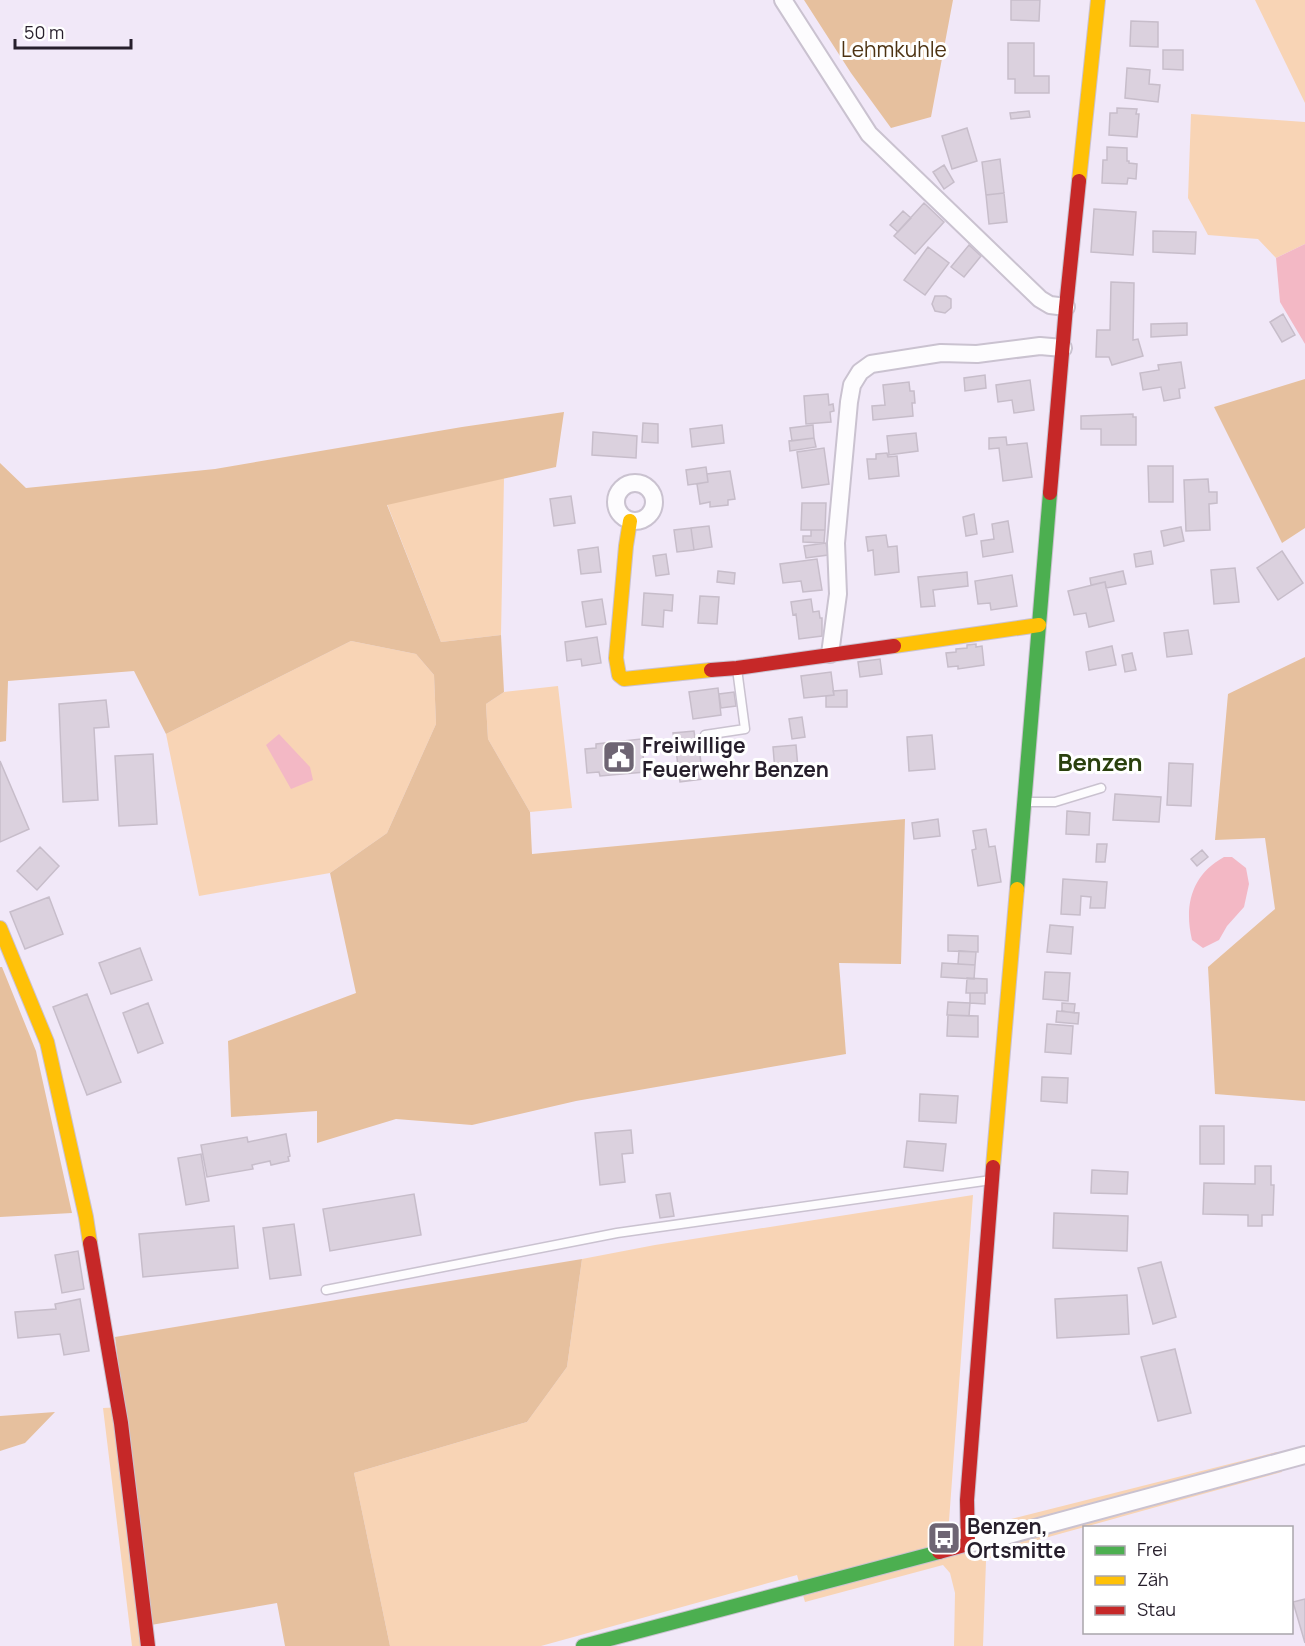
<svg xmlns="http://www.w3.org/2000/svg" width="1305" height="1646" font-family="Manrope,sans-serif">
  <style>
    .green { fill: #f8d4b5 }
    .forest { fill: #e6c09e }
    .water { fill: #f3b8c5 }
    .building { fill: #dbd1de; stroke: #c7bdca; stroke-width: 1.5 }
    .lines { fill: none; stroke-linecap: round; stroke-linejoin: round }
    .lane-casing { stroke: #cac2d0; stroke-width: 11 }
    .street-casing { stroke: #cac2d0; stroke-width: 20 }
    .fast-casing { stroke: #cac2d0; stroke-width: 16 }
    .slow-casing { stroke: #cac2d0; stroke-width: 16 }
    .jam-casing { stroke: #cac2d0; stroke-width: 16 }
    .lane { stroke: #fdfcfe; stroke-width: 8 }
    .street { stroke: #fdfcfe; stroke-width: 16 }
    .fast { stroke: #4caf50; stroke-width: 14 }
    .slow { stroke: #ffc107; stroke-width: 14 }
    .jam { stroke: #c62828; stroke-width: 14 }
    .labels { text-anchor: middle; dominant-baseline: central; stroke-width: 6; stroke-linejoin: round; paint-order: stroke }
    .park-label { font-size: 21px; fill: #4d3313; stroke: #fff }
    .poi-label { font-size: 21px; font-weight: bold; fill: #271f2c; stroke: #fff; text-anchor: start }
    .quarter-label { font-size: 24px; font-weight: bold; fill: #2a400d; stroke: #fff }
  </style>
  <rect width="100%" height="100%" fill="#f1e8f8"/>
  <path class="green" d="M1255,0H1305V103Z
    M1191,114L1305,122V244L1276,258L1258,239L1208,235L1188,198Z
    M504,478L501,635L441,642L387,504Z
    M351,641L416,654L434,675L436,724L387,833L330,873L199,896L166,734Z
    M558,686L572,808L530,812L488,739L486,704L504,692Z
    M973,1195L949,1521L936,1538L1277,1452L1282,1472L1002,1550L986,1561L983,1646H954L955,1593L950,1573L943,1565L805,1602L797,1575L541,1646H390L354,1473L527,1422L567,1367L582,1259L655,1245Z
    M124,1407L154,1646H132L103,1408Z"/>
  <path class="forest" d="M804,0H953L931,117L891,128L851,73Z
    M1305,379V528L1282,543L1214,407Z
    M564,412L556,467L387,505L441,642L501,635L504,692L486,704L488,739L530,812L532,854L905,819L901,964L839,963L846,1054L576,1101L472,1125L396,1119L317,1143V1111L231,1117L228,1041L356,993L330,873L387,833L436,724L434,675L416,654L351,641L166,734L134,671L8,681L6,741L0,742V463L26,488L215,469L462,427Z
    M1305,657V1101L1215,1094L1208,967L1275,909L1265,838L1215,840L1228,694Z
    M0,967H2L36,1051L72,1213L0,1217Z
    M582,1259L567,1367L527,1422L354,1473L390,1646H285L277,1603L151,1625L115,1337Z
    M55,1412L25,1443L0,1451V1416Z"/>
  <path class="water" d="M1305,244V344L1280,302L1276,258Z
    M279,734L310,767L313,780L291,789L266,745Z
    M1224,857H1232L1246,868L1249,884L1244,907L1227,926L1219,940L1203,948L1192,940C1184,906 1191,875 1224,857Z"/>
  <path class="building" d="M1011,0H1040L1039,21L1011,20Z
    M1131,21L1158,22V47L1130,46Z
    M1008,43H1034V76H1049V93H1015V79H1008Z
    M1163,50H1183V70L1163,69Z
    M1127,68L1150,70L1149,84L1160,85L1158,102L1125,98Z
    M1117,108L1137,109L1136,114H1139L1137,137L1109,135L1110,113H1117Z
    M1029,111L1030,117L1011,119L1010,113Z
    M967,128L977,161L952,169L942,136Z
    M1107,147L1127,148V161H1129V163L1137,164L1136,179L1128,178L1127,184L1102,183L1103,160H1107Z
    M1000,159L1004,193L986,195L982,162Z
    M944,165L954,182L944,189L933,172Z
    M1004,193L1007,222L989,224L986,195Z
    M924,203L944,222L915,254L894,236Z
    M1094,209L1136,212L1133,255L1091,252Z
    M903,211L911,218L898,232L890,225Z
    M1153,231L1196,232L1195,254L1153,252Z
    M969,245L981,256L964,277L951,267Z
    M928,247L949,263L925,295L904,280Z
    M1111,282L1134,283L1133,340L1138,339L1143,356L1112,365L1109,357H1096L1097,330H1110Z
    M935,296H946L951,299V308L945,313L935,311L932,304Z
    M1283,314L1295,335L1282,342L1270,322Z
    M1187,323V335L1151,337V324Z
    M1181,362L1185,388L1179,389L1180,398L1164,401L1161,387L1143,390L1140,373L1159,370L1158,365Z
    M985,375L986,388L965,391L964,378Z
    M1030,380L1034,410L1014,413L1012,400L998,402L996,385Z
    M909,382L910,391H914L915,403H912L913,416L873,420L872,406L885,405L883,385Z
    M828,394L829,405L833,404L834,411L830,412L831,422L806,424L804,396Z
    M1133,414V417H1136V445H1101V429H1081V416Z
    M643,423L658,424V443L642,442Z
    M722,425L724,443L692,447L690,429Z
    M813,425L814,438L792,441L790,428Z
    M593,432L637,436L636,458L592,455Z
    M916,433L918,451L889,455L887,436Z
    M1006,437L1007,445L1027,443L1032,477L1003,481L999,448L989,449V438Z
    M814,438L816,447L790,451L789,441Z
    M824,448L829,484L802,488L797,452Z
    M887,453L888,457L897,456L899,476L869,479L867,459H876V454Z
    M1148,466H1173V502H1149Z
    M706,467L708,482L688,485L686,470Z
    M730,471L735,499L728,500V505L710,507V502L700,504L697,484L708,482L707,474Z
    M1208,479L1209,492H1217V503L1209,504L1210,530L1186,531L1184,480Z
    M571,496L575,523L554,526L550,499Z
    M802,503H826L825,530H801Z
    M974,514L977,534L966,536L963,517Z
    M1008,521L1013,552L983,557L981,541L994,539L992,524Z
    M709,526L712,547L694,550L691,528Z
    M1181,527L1184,541L1164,546L1161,531Z
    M691,528L694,550L677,552L674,530Z
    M811,530H825L824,543L803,542V536H811Z
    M886,535L888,547L897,546L899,572L875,575L873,550L868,551L866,537Z
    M826,543L828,555L806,558L804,546Z
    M598,547L601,572L581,574L578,550Z
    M1151,551L1153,564L1136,567L1134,554Z
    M1282,551L1303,583L1278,600L1257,568Z
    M666,554L669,574L656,576L653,556Z
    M817,559L822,590L803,592L801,581L783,583L780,564Z
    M1235,568L1239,602L1214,604L1211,570Z
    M718,571L735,573L734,584L717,582Z
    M1123,571L1126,584L1106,588L1105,582L1091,585L1090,578Z
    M967,572L968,586L933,590L935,606L921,607L918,577Z
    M1012,575L1017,606L991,610L990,603L978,604L975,581Z
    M1105,582L1114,621L1089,627L1086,613L1074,615L1068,591Z
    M644,593L673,595L672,611L664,610L663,627L642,625Z
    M700,596L719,597L717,624L698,623Z
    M602,599L606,624L586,627L582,602Z
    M811,599L813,612L819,611L820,618H822V636L799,639L796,614L793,615L791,602Z
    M1188,630L1192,654L1167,657L1164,633Z
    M597,637L601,663L582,666L581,659L567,661L565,642Z
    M976,644V647L982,646L984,665L958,669V666L948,667L946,653L956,652V649L967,648V645Z
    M1112,646L1116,665L1089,670L1086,652Z
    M1132,653L1136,670L1125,672L1122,655Z
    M880,659L882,674L860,677L858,662Z
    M831,672L834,695L804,698L801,676Z
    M718,688L721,715L693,719L689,692Z
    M847,690V707H826V696L834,695L833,691Z
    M734,692L736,706L721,708L719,694Z
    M106,700L109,727L94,728L98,800L63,802L59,704Z
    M802,717L805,737L792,739L789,719Z
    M694,731L696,747L676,750L673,733Z
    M932,735L935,769L909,771L907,737Z
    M641,739L645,772L600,776L599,772L587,773L585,749L596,748V744Z
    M796,745L798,768L775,771L773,747Z
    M696,747H699L703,779L680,782L676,750Z
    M153,754L157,824L119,826L115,756Z
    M0,761L29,829L0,842Z
    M1169,763L1193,764L1191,806L1167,805Z
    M1115,794L1161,797L1159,822L1113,820Z
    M1067,811L1090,813L1089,835L1066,834Z
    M938,819L940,836L914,839L912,823Z
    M986,829L989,847L995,846L1001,882L978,886L972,850L976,849L973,831Z
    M1097,844H1107L1105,862H1096Z
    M40,847L59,866L37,890L17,871Z
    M1202,850L1208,857L1197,866L1191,859Z
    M1063,879L1107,882L1105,908H1090L1091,897L1081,896L1080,915L1061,914Z
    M49,897L63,934L25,949L10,912Z
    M1050,925L1073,927L1071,954L1047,952Z
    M948,935L978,936V952L948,951Z
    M140,948L152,980L111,994L99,963Z
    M959,951L976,952L975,965L958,964Z
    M942,963L975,965L974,979L941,977Z
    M1045,972L1070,973L1068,1001L1043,999Z
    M967,978L987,979V993H966Z
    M970,993H985V1004L970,1003Z
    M87,994L121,1082L87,1095L53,1007Z
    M948,1002L970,1003L969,1016L947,1015Z
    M148,1003L163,1043L138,1053L123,1013Z
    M1062,1003L1075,1004L1074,1013L1062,1011Z
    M1057,1011L1079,1013L1078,1024L1056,1022Z
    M948,1015L978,1016V1037L947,1036Z
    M1047,1024L1073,1026L1071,1054L1045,1052Z
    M1042,1077L1068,1078L1067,1103L1041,1101Z
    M920,1094L958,1096L956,1123L919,1121Z
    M1200,1126H1224V1164H1200Z
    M631,1130L633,1153L622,1154L625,1182L600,1185L595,1133Z
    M286,1134L290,1156L288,1157L289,1161L271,1165L270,1161L252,1165L253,1169L207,1177L201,1145L247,1137L248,1142Z
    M907,1141L946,1144L943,1171L904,1167Z
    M201,1154L209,1201L186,1205L178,1158Z
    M1255,1166H1271V1185H1274L1273,1215H1262V1226H1248V1215L1203,1214L1204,1183L1255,1184Z
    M1092,1170L1128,1172L1127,1194L1091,1193Z
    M670,1193L674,1216L660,1218L656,1195Z
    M414,1194L421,1235L330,1251L323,1209Z
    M1054,1213L1128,1216L1127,1251L1053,1248Z
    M294,1224L301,1275L270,1279L263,1228Z
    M234,1226L238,1268L143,1277L139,1234Z
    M78,1251L84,1289L62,1293L55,1255Z
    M1161,1262L1176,1317L1153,1324L1138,1268Z
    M1127,1295L1129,1334L1057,1338L1055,1299Z
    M80,1299L89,1351L64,1355L60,1334L18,1338L15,1312L56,1309L55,1304Z
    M1175,1349L1191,1413L1158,1421L1141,1357Z
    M1305,1599V1643L1293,1602Z"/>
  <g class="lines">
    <g class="lane-casing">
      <path id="lane" d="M705,735L745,729L737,669
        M1026,802H1055L1101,788
        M326,1290L617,1233L991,1180"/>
    </g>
    <g class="street-casing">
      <path id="street" d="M783,0L869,134L1040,299L1050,305L1066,307
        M616 502a19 19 0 1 1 38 0a19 19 0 1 1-38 0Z
        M830,654L838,594L836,543L849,402L852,385L860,372L871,364L941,353L977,354L1040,346L1063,348
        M968,1544L1005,1536L1305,1455"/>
    </g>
    <g class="fast-casing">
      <path id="fast" d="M1017,889L1050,493
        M583,1646L939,1552"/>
    </g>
    <g class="slow-casing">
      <path id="slow" d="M1079,181L1098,0
        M630,521L626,546L616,658L619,675L624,679L711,670
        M894,646L1039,625
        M0,928L47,1042L86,1217L90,1243
        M993,1167L1017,889"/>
    </g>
    <g class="jam-casing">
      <path id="jam" d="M1050,493L1066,307L1079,181
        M711,670L737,668L894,646
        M90,1243L121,1423L148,1646
        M939,1552L968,1544L967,1500L993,1167"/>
    </g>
    <use href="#lane" class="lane"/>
    <use href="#street" class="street"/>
    <use href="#fast" class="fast"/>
    <use href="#slow" class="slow"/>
    <use href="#jam" class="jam"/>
  </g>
  <defs>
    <g id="civic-square" transform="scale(1.725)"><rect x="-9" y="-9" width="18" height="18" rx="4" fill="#6e6573" stroke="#fff"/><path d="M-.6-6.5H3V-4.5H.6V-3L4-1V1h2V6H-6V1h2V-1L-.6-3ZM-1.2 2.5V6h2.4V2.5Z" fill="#fff"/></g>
    <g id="bus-square" transform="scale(1.725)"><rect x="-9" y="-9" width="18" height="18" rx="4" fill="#6e6573" stroke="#fff"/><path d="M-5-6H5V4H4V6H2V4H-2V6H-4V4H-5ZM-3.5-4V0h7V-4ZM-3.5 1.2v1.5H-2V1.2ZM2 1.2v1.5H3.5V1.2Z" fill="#fff"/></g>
  </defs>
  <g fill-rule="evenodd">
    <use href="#civic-square" x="619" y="757"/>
    <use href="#bus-square" x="944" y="1538"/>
  </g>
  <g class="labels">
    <g class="park-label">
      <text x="894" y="49">Lehmkuhle</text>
    </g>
    <g class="poi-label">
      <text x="642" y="745">Freiwillige<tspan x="642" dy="24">Feuerwehr Benzen</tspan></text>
      <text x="967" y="1526">Benzen,<tspan x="967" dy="24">Ortsmitte</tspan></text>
    </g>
    <g class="quarter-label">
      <text x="1100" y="761">Benzen</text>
    </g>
  </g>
  <rect x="1083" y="1526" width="210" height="108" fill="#ffffff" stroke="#a9a5ab" stroke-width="1.5"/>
  <rect x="1095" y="1546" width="30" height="9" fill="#4caf50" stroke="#a9a5ab" stroke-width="1.5"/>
  <text x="1137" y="1556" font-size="18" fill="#271f2c">Frei</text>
  <rect x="1095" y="1576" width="30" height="9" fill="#ffc107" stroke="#a9a5ab" stroke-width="1.5"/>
  <text x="1137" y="1586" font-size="18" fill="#271f2c">Zäh</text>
  <rect x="1095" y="1606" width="30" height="9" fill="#c62828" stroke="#a9a5ab" stroke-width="1.5"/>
  <text x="1137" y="1616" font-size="18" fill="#271f2c">Stau</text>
  <path d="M15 39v9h116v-9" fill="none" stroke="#271f2c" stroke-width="3"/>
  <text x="24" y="39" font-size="18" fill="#271f2c" stroke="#ffffff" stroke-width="4.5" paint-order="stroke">50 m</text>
</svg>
